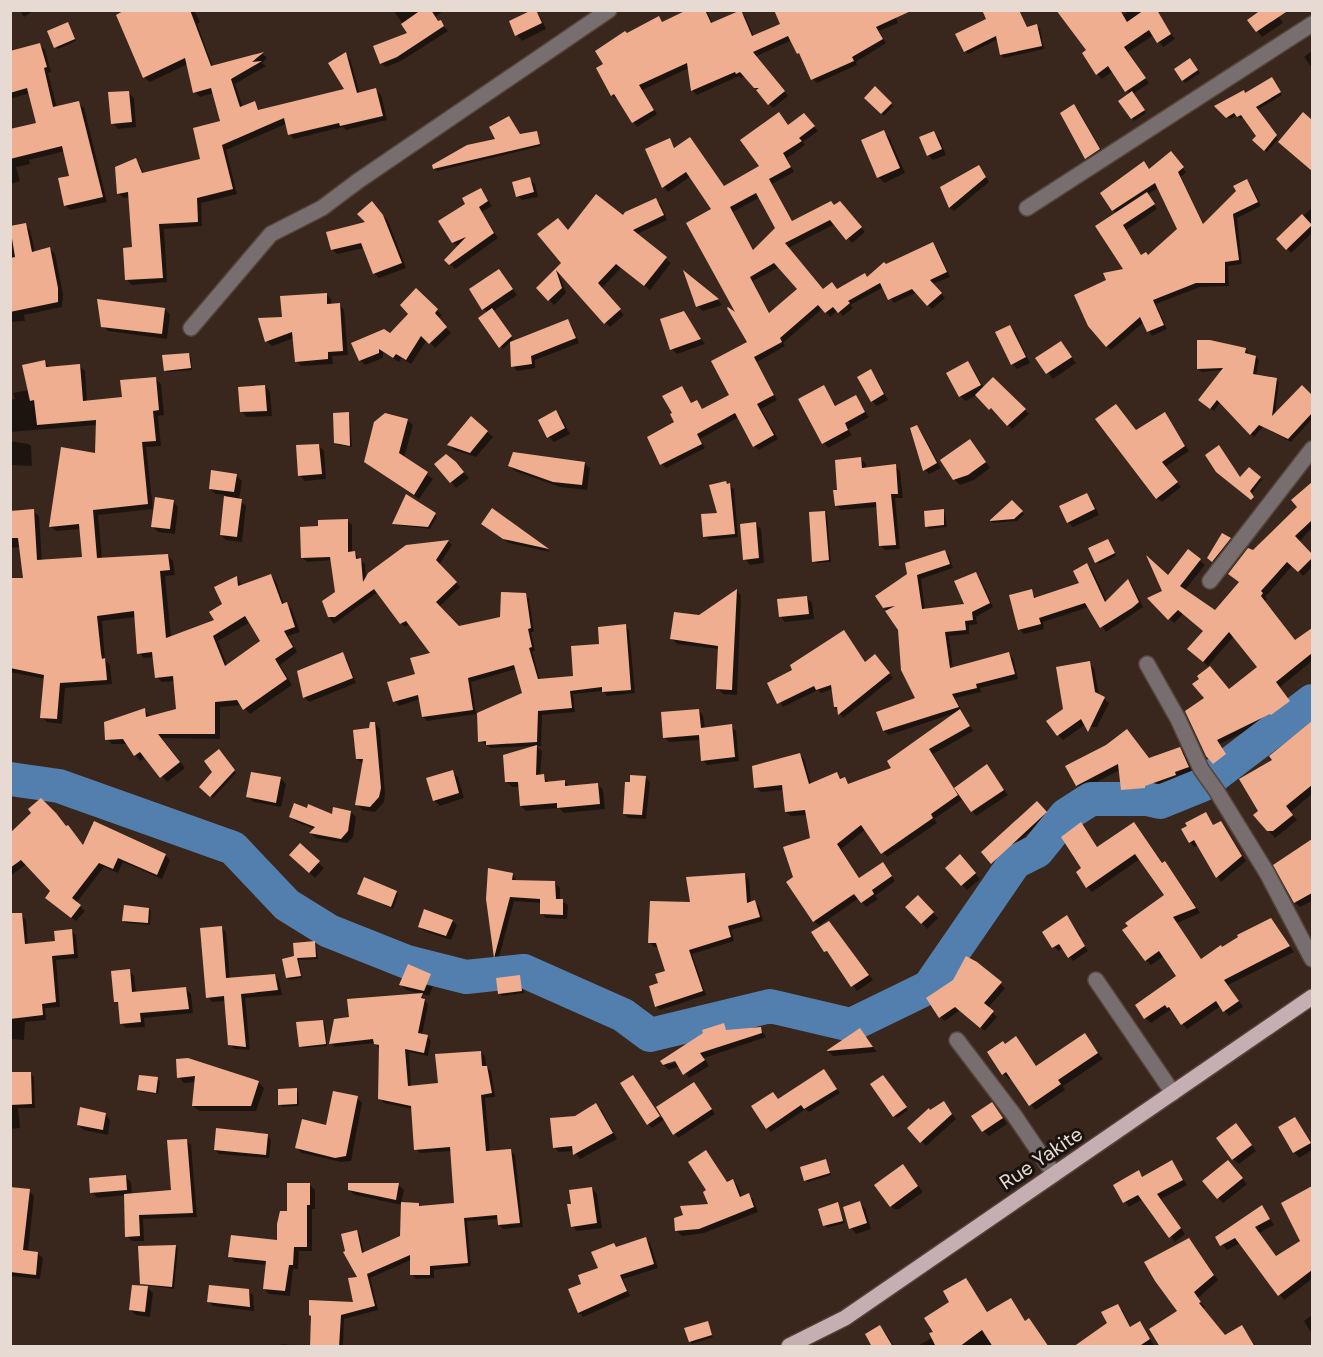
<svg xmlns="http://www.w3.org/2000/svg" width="1323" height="1357" font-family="'DM Sans',sans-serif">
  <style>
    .shadow { fill: #0007; fill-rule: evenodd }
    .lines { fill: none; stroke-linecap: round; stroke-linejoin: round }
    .river { stroke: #527fad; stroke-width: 34 }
    .building { fill: #efae8f; fill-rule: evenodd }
    .minor-casing { stroke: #55443a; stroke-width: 18 }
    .major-casing { stroke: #55443a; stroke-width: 18 }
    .minor { stroke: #796e6f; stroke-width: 15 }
    .major { stroke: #c6afb3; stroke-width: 15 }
    .labels { text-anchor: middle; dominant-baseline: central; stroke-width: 6; stroke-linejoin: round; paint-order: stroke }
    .street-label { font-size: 20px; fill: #e6dad3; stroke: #1a120e }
  </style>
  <rect width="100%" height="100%" fill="#39271d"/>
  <path class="shadow" d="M19,10H35L24,17Z
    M129,10H194L200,22L197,24L213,67L263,54L267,58L262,63L266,66L235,84L243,108L254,103L260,111L346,90L345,54L350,59L360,94L376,90L381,95L387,120L346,130L343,127L294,139L289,134L286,124L226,150L237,194L201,203L202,226L164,229L167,282L132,285L127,280L134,248L130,197L124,198L119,194L136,160L140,165L144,174L202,160L222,123L214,93L200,97L195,92L188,64L150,82L145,78L118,15Z
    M393,10H445L435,17L448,31L401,61L386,67L381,63L410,34Z
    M691,10H706L713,24L740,12L745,16L754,37L893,10L898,23L879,31L886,43L856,62L857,65L817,83L813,79L792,40L755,57L788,96L773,108L745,76L741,78L739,76L697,95L693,91L689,68L642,90L657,114L637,127L618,98L616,99L612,95L605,65L627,35L659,18L663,22Z
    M1019,10L1028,28L1037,26L1040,29L1044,49L1004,58L1001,55L998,39L968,54L965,51Z
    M1130,10H1153L1175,39L1163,47L1154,35L1128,52L1149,83L1133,94L1146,113L1134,121L1121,101L1130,95L1113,71L1102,79L1097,74L1109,25Z
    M1274,10L1283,23L1262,37L1249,20Z
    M535,11L540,16L546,29L522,41L517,35L511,22Z
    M69,27L76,41L58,49L56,47Z
    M40,45L45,50L51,72L48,73L57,108L78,103L84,108L107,202L70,210L65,205L70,177L65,151L29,160L30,164L16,167L20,181L10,184V146L37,124L30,93L10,99V66Z
    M1312,51V68L1304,57Z
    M1192,62L1200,73L1185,83L1183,80Z
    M1274,81L1282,95L1257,110L1278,139L1267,152L1254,140L1257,136L1244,117L1240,119L1237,115L1230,119L1216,107Z
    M875,88L893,106L884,116L866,98Z
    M128,92L134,98L136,127L118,129L113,123Z
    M1074,106L1079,111L1104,155L1092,163L1087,158Z
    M1306,116L1312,122V170L1285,147Z
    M509,118L521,135L536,132L541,146L437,171L434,168L498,140Z
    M808,120L818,131L803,142L805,145L787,158L794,172L772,184L793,222L834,206L844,207L865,232L852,243L835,224L788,248L823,290H838L868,278L886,266L933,244L937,248L950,277L933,284L945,298L932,309L917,292L894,303L884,287L850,305L853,308L843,316L838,310L830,317L823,308L783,343L785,346L757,362L777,400L761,409L778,439L759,450L754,446L739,417L700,439L705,448L666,468L662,464L676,423L681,388L692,404L697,402L703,410L731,396L749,342L739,318L713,209L691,176L668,192L664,187L647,150L669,140L676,149L725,187L761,167L789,126ZM760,197L777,228L754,251L733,212ZM779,267L799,289L770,314L753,281Z
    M883,132L889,137L905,173L884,183L879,177Z
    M934,133L939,138L946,155L933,160L928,155Z
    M1174,157L1186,172L1181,177L1204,225L1247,181L1251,185L1261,206L1237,218L1242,264L1228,266L1229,286L1200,287L1156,304L1167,329L1152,336L1144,322L1111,350L1107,346L1108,281L1125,270L1117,214L1113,210L1144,163L1150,170ZM1159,187L1179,229L1149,257H1142L1126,230L1157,209L1147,195Z
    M982,171L989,182L954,211L950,208L942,187Z
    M529,179L535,184L538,197L522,200L517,195Z
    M481,190L492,206L482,212L498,238L455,269L446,260L459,247L453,242L467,204Z
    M656,200L661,205L667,220L637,234L671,263L650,290L622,267L601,289L624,315L610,327L558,271L566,293L554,305L538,288L563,263L568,232L623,218Z
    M376,208L388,221L406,268L379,278L374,273L364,248L337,254L332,249L368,223Z
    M1312,208V233L1291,253L1278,239Z
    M25,225L30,230L35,252L50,249L55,254L63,294L62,307L24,315L25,321L10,322V228Z
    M499,271L517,295L493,311L513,339L503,349L480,318L488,313L484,309Z
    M686,274L718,300L722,305L703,311L697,306Z
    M416,291L442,315L438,319L451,333L435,348L427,340L411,364L401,358L399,362L383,352V358L365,365L360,360L410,314Z
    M326,294L331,299L332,305L339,304L344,310L348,355L332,356L333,364L301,366L296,361L294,338L272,346L267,341L283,318Z
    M164,309L170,314L167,339L108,331L103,326Z
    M683,313L705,344L677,354L672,349Z
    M568,321L572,326L579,343L535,360V368L517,371L513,366Z
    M1010,327L1015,332L1030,363L1017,369L1012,364Z
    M1061,343L1076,363L1053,379L1037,358Z
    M1245,349L1248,352V355L1256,357L1259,360L1256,376L1276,379L1279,382L1275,415L1302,387L1312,398V419L1291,442L1263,427L1254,437L1220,402L1214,411L1203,403L1222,370L1202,372L1198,369Z
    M189,355L191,357L192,370L168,372L165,370Z
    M44,362L50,367L79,365L85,371L87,402L123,399L156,379L161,384L164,415L158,416L161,446L146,447L153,509L98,515L102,559L168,555L173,561L175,575L165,576L171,638L216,621L237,578L242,586L271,575L276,581L284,605L287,604L292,610L300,632L288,636L297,652L280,665L292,685L250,714L242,705L220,707V739L162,738L185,768L167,782L146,757L140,761L128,744H112L107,739L145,710L150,717L178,710L175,681L162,682L156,677L154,657L144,658L139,653L136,617L102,621L105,660L110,665L112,684L65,688L62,724L47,722L42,717L45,679L10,672V580H25L21,547L10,548V513L33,511L39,516L42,561L84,558L81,529L56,531L50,526L97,454V425L10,432V400L15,399L13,393L29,390ZM250,622L262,641L227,666L218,641Z
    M968,363L973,369L984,388L993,379L1029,414L1012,429L996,411L995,412L977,395L966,401L960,396Z
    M870,371L876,377L888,400L877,406L872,401Z
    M265,386L270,392L272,416L247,417L242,412Z
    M823,387L837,407L856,397L869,417L848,429L852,435L828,448L824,443Z
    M555,412L561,417L570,434L554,442L549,437Z
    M348,413L350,416L352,447L338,445L335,443Z
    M1165,414L1189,451L1165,467L1181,487L1162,502L1157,498L1136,431Z
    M471,418L493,437L476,457L454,450L449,445Z
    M407,420L413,425L404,458L433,479L419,499L372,467Z
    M916,426L921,431L941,468L929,474L925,470L911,429Z
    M10,441L28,444L31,446L32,466L10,465Z
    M970,441L990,468L974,480L960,485L954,479Z
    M318,445L324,451L326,479L305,481L300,476Z
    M861,459L866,464V469L895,466L900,471L903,498H895L900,549L885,550L881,546L877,507L841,510L836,505L839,491Z
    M455,463L469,478L456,488L451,482Z
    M584,463L590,468L587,490L560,487L515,471L510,466Z
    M1249,469L1262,480L1251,494L1254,501L1220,474L1241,479Z
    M236,475L242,481L239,500L246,506L242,542L226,540L221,535L225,495L216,494L210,489Z
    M1312,484V528L1299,542L1312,556V571L1310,569L1303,576L1293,565L1265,597L1267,599L1264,602L1295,641L1312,630V661L1280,687L1293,706L1277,719L1275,717L1220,744L1230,759L1218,767L1214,763L1206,698L1230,691L1259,667L1234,636L1208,666L1194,653L1205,631L1184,613L1174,623L1150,599L1164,592L1168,577L1188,551L1205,565L1184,591L1215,612L1241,583L1253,552L1300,507L1304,493Z
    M728,485L734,489L738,537L709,540L705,536L719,514Z
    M1087,495L1092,500L1099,515L1073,527L1068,522Z
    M173,501L178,507L175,534L158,532L153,527Z
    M1012,502L1024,514L1017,521L993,523L991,521Z
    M493,511L548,550L550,552L509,543L488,529Z
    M943,511L945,513L947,527L929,529L927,526Z
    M824,512L827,514L831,562L816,563L814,561Z
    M435,514L437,516L430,529L395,525L393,523Z
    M348,521L352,525V553H355L359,560L365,564L366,579L406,546L448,541L452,545L439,565L460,587L439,607L459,628L501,619L525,595L529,599L534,632H531L535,651H532L540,680L575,677L601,645L625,626L629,630L635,693L607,696L603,691L573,694L575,712L542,715L541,746H536L542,751L540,776H544L549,783L564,781L570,787L598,784L603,790L605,809L564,813L559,808L526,811L521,806L519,787H512L506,781L534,746L491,748L480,741L524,693L516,669L471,682L476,714L427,721L423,717L420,699L399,706L395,702L389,683L417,675L432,654L410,624L405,627L401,623L378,592L334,624L331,620L324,602L337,593L332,560L307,562L303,558L320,528Z
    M755,524L761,529L764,563L750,565L745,559Z
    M1230,539L1232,541L1215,563L1209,558Z
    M1110,543L1116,556L1099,564L1097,562Z
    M945,552L949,556L953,568L921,579L925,610L966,606L976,573L980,578L993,607L976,617L977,624L969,625V634L949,636L953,669L1009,654L1013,658L1018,679L980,688L981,692L955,698L973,731L933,754L954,789L987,766L1008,795L976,816L963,799L934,819L937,823L887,857L866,829L841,849L860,879L883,864L895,881L875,896L878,899L866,907L859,898L820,925L821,927H833L873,980L857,991L831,955L826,951L821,927L814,921L795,878L812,839L808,815L791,816L786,812L784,790L761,792L756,788L800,754L804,759L811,784L836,774L850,785L893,769L955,713L889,735L884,731L878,713L918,699L899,630L877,596Z
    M1087,565L1092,570L1107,602L1128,581L1132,585L1143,607L1106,632L1089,607L1043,622L1044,629L1024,634L1019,629L1031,591L1037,599L1081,584Z
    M737,591L741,596L737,695L723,694L718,689L719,649L677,644L672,639L700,616Z
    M807,598L812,603L814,619L785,622L780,616Z
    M844,632L866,663L879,660L893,678L843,718L835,707L833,689L821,693L818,690L783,707L769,683L794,670Z
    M342,654L347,659L356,683L309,702L304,697Z
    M1089,663L1094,668L1099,695L1109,703L1097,727H1089L1086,724L1063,740L1058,735L1065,709Z
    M698,710L703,715L705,729L731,726L736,731L739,761L707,765L703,760L701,740L669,742L665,738Z
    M1312,717V794L1290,812L1297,820L1275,838L1255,815L1260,811L1274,760L1306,729L1303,725Z
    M375,723L380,729L385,794L384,802L375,812L362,810L357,804L364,765L357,759Z
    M1180,749L1184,753L1193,771L1178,776L1179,780L1149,790V792L1127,794L1122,790L1120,770L1081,790L1067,767L1149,759Z
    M221,753L236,773L213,798L201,787L214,772Z
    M452,772L458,777L464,798L440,806L434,800Z
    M280,778L286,784L281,807L254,802L248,797Z
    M646,778L650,782L646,819L628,818L624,814L631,784Z
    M1037,803L1048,815L994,865L983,852Z
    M307,810L333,816L351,812L356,817L353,837L347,843L316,838L311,833L315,829L296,822L291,817Z
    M1205,814L1214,826L1220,823L1225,827L1246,861L1221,882L1199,844L1194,847L1190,842Z
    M1081,824L1098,848L1134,824L1139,829L1163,864L1165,863L1170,868L1200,913L1177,923L1202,960L1222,949L1276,925L1294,952L1228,985L1243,1007L1229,1016L1221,1006L1187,1029L1170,1010L1151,1023L1145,1018L1179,976L1164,956L1151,965L1146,960L1166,895L1140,859L1092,892L1087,887L1083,869Z
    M68,827L84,846L165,855L170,860L162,879L123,862L118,873L104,867L76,903L85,911L76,921L52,903V891L27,864L10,876V835Z
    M1312,841V901L1300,907L1295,903L1275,865Z
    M300,846L324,868L315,878L292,855Z
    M965,861L980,879L967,890L947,868Z
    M513,875L517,881L555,883L560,888V900L568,905L567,919L546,918L541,913L542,903L514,901L498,961L495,957L487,899Z
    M745,875L749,879L751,903L754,902L759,906L763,921L731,930L734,941L692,954L706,995L660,1010L656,1006L660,984L667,972L659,947H654L650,943L692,903Z
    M396,892L398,895L393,909L359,894Z
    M918,897L938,918L927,929L907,907Z
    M149,909L151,911L150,925L126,923L124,920Z
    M21,915L26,920L28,946L57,942L71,931L76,935L78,958L56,960L60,1007L45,1008L46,1020L25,1022L24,1040L10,1039V916Z
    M1067,917L1081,936L1079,937L1088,951L1073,961L1063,948L1058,951L1044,933Z
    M452,921L457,925L451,940L424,931L420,927Z
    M221,927L226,932L230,979L274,975L279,980L282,995L245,998L250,1050L234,1049L230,1044L226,1001L212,1002L208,997Z
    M314,942L316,944L318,959L299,960L302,978L289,980L287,977L296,957Z
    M976,963L1005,988L988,1008L997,1017L985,1031L960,1010L945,1021L940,1017Z
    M129,971L134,976L136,993L186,989L191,994L193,1013L144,1018L145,1027L126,1028L121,1023L119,1005L115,1001Z
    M430,975L435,981L429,996L406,990L401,985Z
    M519,977L522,979L524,993L502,996L499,993Z
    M422,995L428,1005L422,1035L427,1036L431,1041L428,1056L409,1052L411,1087L439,1084L481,1052L485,1056L486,1067L491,1071L495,1097L485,1098L490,1152L511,1151L515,1155L523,1227L503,1229L499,1225V1219L467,1221L471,1266L434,1270V1278L416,1279L412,1274L411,1260L370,1278L378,1310L344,1319L343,1346H312L313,1318L355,1304L359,1278L356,1231L360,1236L364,1253L401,1237L402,1205L355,1195L349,1190L399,1185L404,1190L401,1203L419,1204L421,1207L456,1204L451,1151L420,1153L416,1149L412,1109L384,1103L380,1099L379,1048L375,1043L335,1047L331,1043L350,1018Z
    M323,1021L325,1023L327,1046L303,1048L300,1046Z
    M723,1025L729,1031L761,1029L766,1037L704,1058L709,1066L689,1078L680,1066L669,1070L664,1065ZM682,1060L668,1065L672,1061Z
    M860,1030L877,1052L833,1056L828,1051Z
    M1085,1035L1103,1059L1063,1086L1065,1090L1035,1110L1012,1078L1009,1079L1004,1074L989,1053L1016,1038L1037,1067Z
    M177,1061L258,1082L264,1088L256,1111H199L193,1106L196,1082L184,1083L179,1077Z
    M824,1071L840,1093L809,1112L806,1109L771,1132L767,1128L779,1101Z
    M30,1073L34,1077L35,1108H18L20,1128L10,1129V1074Z
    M633,1077L661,1118L694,1083L715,1114L678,1138L665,1119L652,1128L648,1124Z
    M157,1079L160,1081L158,1094L141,1092L139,1090Z
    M885,1079L908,1110L897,1118L895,1116Z
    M296,1090L298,1092L299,1106L282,1107L280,1104Z
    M357,1098L362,1103L351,1161L341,1162L302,1153L297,1148L328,1127Z
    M944,1103L956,1119L926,1146L909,1128Z
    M596,1105L602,1111L617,1139L580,1159L574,1151L559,1152L554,1147Z
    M997,1109L1007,1124L989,1136L983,1131Z
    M105,1114L110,1120L108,1135L84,1130L78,1125Z
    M1295,1119L1312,1145V1150L1299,1158L1294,1152Z
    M1236,1125L1256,1151L1239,1164L1233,1159Z
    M268,1136L271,1140L269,1158L219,1154L215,1150Z
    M186,1140L191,1145L197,1217L143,1219L144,1241H132L127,1236L125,1195L97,1198L92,1192L125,1176L131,1182L132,1195L173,1191Z
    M825,1161L831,1175L808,1182L805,1180Z
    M1172,1162L1187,1185L1161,1199L1185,1234L1175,1242L1143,1199L1129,1207L1115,1186L1138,1172L1144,1178Z
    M903,1166L923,1192L899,1209H894L889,1203Z
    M1233,1167L1247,1184L1223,1203L1218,1198Z
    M733,1181L738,1186L742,1197L748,1195L753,1199L758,1212L704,1233L682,1236L677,1231L710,1205L728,1183Z
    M310,1185L315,1190V1209H312V1251H299L298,1269H293L290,1296L269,1294L264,1289L267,1265L235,1262L230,1257L279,1242L289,1212Z
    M592,1188L597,1194L602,1228L577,1231L572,1226Z
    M1312,1188V1279L1284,1300L1240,1243L1227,1250L1217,1238L1262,1207L1274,1225L1259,1233L1277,1258L1302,1242L1283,1203Z
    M10,1189L29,1191L34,1196L28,1252L37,1253L43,1258L40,1279L10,1276Z
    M859,1203L865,1208L871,1229L856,1234L851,1228Z
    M837,1204L845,1223L827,1228L825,1225Z
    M646,1239L650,1243L658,1268L623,1279L630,1296L583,1317L579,1313L583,1284L600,1269L616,1248Z
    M1194,1245L1218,1280L1198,1298L1205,1308L1203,1309L1225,1337L1242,1327L1256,1346H1162L1179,1312Z
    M175,1246L178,1248L174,1289L145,1285L153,1293L150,1317L136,1315L130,1310L146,1288L141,1283Z
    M966,1280L988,1313L1011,1300L1026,1322L1029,1320L1034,1325L1049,1346H918L933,1337Z
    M248,1291L253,1295L254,1311L213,1306L209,1302Z
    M1118,1306L1123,1311L1131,1328L1139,1323L1154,1345L1151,1346H1076L1108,1323Z
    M1312,1315V1334L1304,1321Z
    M707,1323L713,1337L692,1344L686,1329Z
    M880,1326L885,1332L894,1346H874Z
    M281,1344L300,1346H281Z"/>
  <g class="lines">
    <path class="river" d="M10,779L59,786L233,848L287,905L329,931L407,962L466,977L524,971L623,1015L650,1035L770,1006L851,1025L929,987L1015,862L1037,851L1066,815L1091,799H1147L1160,802L1202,785L1312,701"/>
  </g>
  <path class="building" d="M125,10H190L211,66L264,52L252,62L262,61L231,79L240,107L255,101L258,110L344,89L328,63L346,52L357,93L376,88L383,116L340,126L339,123L288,135L284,118L222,145L233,189L197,198L198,222L159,224L163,278L125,280L123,248L132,247L128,192L117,194L115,167L136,158L142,173L200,159L193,128L220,121L211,88L193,93L185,58L143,78L116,15Z
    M421,10H431L438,21L441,20L444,26L397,57L380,64L373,46L407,33L401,24Z
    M532,10H536L542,23L515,36L509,21Z
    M687,10H705L711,23L741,10L752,36L780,24L774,10H913L876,27L883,39L852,57L854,61L811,80L799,53L797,54L788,36L753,52L785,91L768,105L756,90L759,88H754L740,72L736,74L735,72L691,91L687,63L639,85L654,110L632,123L614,94L611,96L596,68L603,64L595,51L625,31L627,33L659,16L662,22Z
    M982,10H1019L1027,27L1037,24L1042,46L1000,55L996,36L964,52L955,34L986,19Z
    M1056,10H1120L1127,22L1144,10H1157L1171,34L1157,43L1149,30L1124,47L1146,78L1125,92L1108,66L1096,75L1082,53L1086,50Z
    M1261,10H1289L1256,32L1247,20Z
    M68,22L75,39L54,48L47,31Z
    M40,43L47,67L44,68L53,107L79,101L103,197L64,206L58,178L69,176L62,146L10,159V129L36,123L27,88L10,93V51Z
    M1190,58L1198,70L1182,81L1174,69Z
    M1272,77L1281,92L1256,107L1277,135L1264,151L1252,140L1256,136L1241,115L1237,117L1234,113L1226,118L1214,106L1244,90L1245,93Z
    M875,86L892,103L881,114L864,98Z
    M129,91L132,122L111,124L108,92Z
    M1132,91L1145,110L1131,119L1118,101Z
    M1074,104L1100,149L1085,159L1060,113Z
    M779,112L788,125L804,113L815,126L799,138L802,141L783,153L791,167L769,179L792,221L831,201L834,205L840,201L862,227L846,240L830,220L785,243L823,289L832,282L837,289L865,273L867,277L884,262L886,264L933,242L947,272L930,280L942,293L927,306L912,289L888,300L880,283L848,301L850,303L838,313L833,307L825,313L818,305L780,338L782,342L754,357L774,395L757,404L774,435L753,447L735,413L697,434L702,444L660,465L647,437L674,422L670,414L672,413L662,396L682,386L691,403L697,400L702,409L729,395L711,361L747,342L727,308L728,307L735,312L686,223L711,209L686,172L662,188L645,149L670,138L674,148L690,137L724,186L759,166L740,140ZM756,193L775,228L753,250L730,207ZM774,263L797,289L769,313L750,277Z
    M1303,112L1312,120V171L1278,142Z
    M509,116L520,134L537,131L540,144L433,169L432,165L467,145L495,139L489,127Z
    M884,130L900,168L877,178L861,140Z
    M934,131L942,149L927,156L919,137Z
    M1171,151L1184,167L1178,172L1203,224L1236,191L1233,186L1247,179L1258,202L1233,214L1239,260L1225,262V283H1196L1153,300L1164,325L1147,332L1140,317L1106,347L1088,326L1074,295L1106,280L1103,273L1123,269L1095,226L1147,192L1155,204L1123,225L1141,255L1146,252L1148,255L1177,229L1155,183L1112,211L1100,193L1144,161L1149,169Z
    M979,165L986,177L949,208L940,187Z
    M530,177L534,192L516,197L512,182Z
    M481,188L488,201L479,207L494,233L449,265L444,260L466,237L452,243L438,221L465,204L462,198Z
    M596,194L623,215L625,212L656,198L664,215L633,230L667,257L644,286L616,264L598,283L621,309L604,324L556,270L562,288L548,301L536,288L561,263L537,234L558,218L568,230Z
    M372,201L383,215L402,263L373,274L361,243L331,250L326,232L365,222L357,214Z
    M1302,214L1312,225L1286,250L1276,239Z
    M26,223L32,252L50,247L58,288V302L10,312V258L15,257L10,226Z
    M499,269L513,289L482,310L469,289Z
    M683,270L719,299L696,307Z
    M416,288L438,309L435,313L447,327L429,344L421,336L406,360L396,354L393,358L379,349V353L359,361L351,343L384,329L390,333L408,314L400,305Z
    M327,293V304L340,303L343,351L328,352V359L295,362L292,332L265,342L258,318L282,317L280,296Z
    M97,299L165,308L162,334L101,327Z
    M492,308L512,336L499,348L478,318Z
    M684,311L701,339L670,350L660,319Z
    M568,319L576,338L531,356L532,364L511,367L510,342Z
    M1010,325L1026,357L1011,365L995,332Z
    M1197,340H1210L1246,348L1245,353L1256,356L1253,374L1277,378L1272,416L1302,385L1312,395V413L1288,439L1259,425L1250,435L1217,400L1210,409L1198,400L1223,368L1197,369Z
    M1061,341L1072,357L1046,374L1035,358Z
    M189,353L191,368L164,371L162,355Z
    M45,360L46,367L80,364L83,401L122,397L120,380L156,377L159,410L153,411L156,441L142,442L148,504L93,510L97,558L168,554L170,570L160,571L166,638L214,620L209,612L222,604L214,587L237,576L238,586L271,574L282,604L287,602L295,627L284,631L293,647L275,659L287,679L243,710L237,700L215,702V734H158L180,762L160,778L140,752L134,756L123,739L105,740L104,722L145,708L146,717L176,709L173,676L155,678L152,652L137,654L134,611L97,616L101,653L102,659L105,658L107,680L60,683L57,719L40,718L44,675L10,668V578H23L18,538H10V511L34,509L37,560L82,557L79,524L49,527L61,447L95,453L96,420L37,425L34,400L30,401L22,365ZM245,616L260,641L225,666L213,636Z
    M968,361L981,385L959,397L946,373Z
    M871,369L884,394L871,402L857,377Z
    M993,377L1026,409L1007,426L991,408L989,410L975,395Z
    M265,385L267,411L240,412L238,387Z
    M824,385L835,406L856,395L865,412L845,423L848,430L822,444L798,399Z
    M1116,404L1136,430L1165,412L1185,446L1162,462L1178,482L1156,499L1095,419Z
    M556,410L565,428L547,438L538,420Z
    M349,412L350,446L334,443L333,413Z
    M385,413L408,419L399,453L428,472L414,495L364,462L374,422Z
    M471,416L488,431L470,453L447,445Z
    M917,425L937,463L923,471L910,428Z
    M970,439L986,462L968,475L953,480L940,460Z
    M319,444L322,474L298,476L296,445Z
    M1219,445L1240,477L1249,467L1261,477L1250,491L1254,497L1251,500L1216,472L1205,455Z
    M513,452L585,462L582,485L553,482L508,466Z
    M446,454L456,462L464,472L450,483L434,464Z
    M861,457L862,468L896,464L898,494H891L896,545L879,546L876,502L835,506L833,490H837L835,460Z
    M211,470L237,474L234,492L209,489Z
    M726,481L727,484L730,483L735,534L703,537L701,514L717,513L709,485Z
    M1312,482V522L1311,521L1295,536L1312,554V558L1298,572L1287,562L1261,591L1263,593L1261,596L1295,640L1312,628V653L1276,682L1290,701L1271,715L1270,714L1217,740L1226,754L1213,764L1206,756L1185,711L1204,698L1192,684L1199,679L1197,676L1210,666L1229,689L1257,667L1229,632L1203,662L1187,649L1203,631L1178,610L1168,620L1147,598L1162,591L1146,555L1168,575L1188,549L1201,559L1180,586L1215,610L1239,582L1228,574L1248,548L1253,550L1297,507L1291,500Z
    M1087,493L1095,509L1067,523L1059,506Z
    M406,494L436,513L428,527L392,524Z
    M224,496L242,499L237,537L220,535Z
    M155,497L174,500L170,529L151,527Z
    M1012,500L1023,511L1014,519L989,521Z
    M492,508L549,549L503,539L481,524Z
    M944,509V525L925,527L924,511Z
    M825,511L829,560L812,562L809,512Z
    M348,519V552L355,551L356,559L361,558L363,582L368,573L406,545L449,540L436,560L457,582L436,602L459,626L500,617L501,592L526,593L531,628L528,629L532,647L529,648L538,679L573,676L571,646L599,644L598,627L626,624L631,690L602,692V687L570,691L572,708L538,711L537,742L486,745V741L478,742L477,713L522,693L514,665L468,678L473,710L422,717L418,695L393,702L387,682L415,674L410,658L430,653L406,621L400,624L374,589L335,617H328L322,601L335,592L330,557L301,558L300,527L318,526V520Z
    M756,522L759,558L743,560L740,524Z
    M1222,533L1231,538L1212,562L1207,558Z
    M1108,539L1115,553L1095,563L1088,548Z
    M945,550L950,564L917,575L922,609L964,604L954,581L976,572L990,603L972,612L973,620L965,621L966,630L945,632L950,668L1009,652L1015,674L976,684L977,688L952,694L959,707L883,731L876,712L915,698L901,670L898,630L885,611L895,606L883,608L875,596L907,574L905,563Z
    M1087,563L1105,602L1128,579L1139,602L1132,608L1100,628L1085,603L1039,618L1041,624L1018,630L1009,595L1032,589L1034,598L1079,583L1073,571Z
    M737,589L732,690L716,689L718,646L670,639L674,612L699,615Z
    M807,596L809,614L779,617L777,599Z
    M844,630L865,662L875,654L890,673L838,715L837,707H834L831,685L816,690L814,686L777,704L767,683L792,670L790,665Z
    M343,652L353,678L303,698L297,671Z
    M1090,661L1095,692L1105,697L1088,732L1081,719L1057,736L1046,721L1063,709L1056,667Z
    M699,709L701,728L732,724L735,757L701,761L699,735L663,738L661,712Z
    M960,709L970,726L929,749L958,795L931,814L933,818L881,854L861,825L837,844L859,878L883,862L892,876L872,890L874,894L861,903L854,894L813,922L786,882L793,877L783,847L810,838L805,810L785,812L782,785L754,788L752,766L800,753L809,784L837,772L840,779L845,777L848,784L891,768L887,761Z
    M1312,721V785L1286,806L1293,815L1273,831H1267L1253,815L1258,811L1239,779L1272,760L1269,756Z
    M370,722H375L381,788L379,797L370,807L355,805L363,759H356L353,730L369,728Z
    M1127,729L1149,758L1180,747L1189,767L1175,772L1176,775L1145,786V788L1121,790L1118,764L1076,786L1065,766L1106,745Z
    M537,745L536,775L544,774L545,782L565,780V786L598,783L600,804L557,808V803L520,806L518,782H505L503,755Z
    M219,749L235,770L210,797L199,787L212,772L204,761Z
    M987,764L1004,790L971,812L954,788Z
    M453,770L459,793L433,801L426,778Z
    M251,772L281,777L276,803L246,797Z
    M630,775L646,776L642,815L623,814L625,782H630Z
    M41,798L56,813L66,826L68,825L83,845L94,821L166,854L157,875L118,858L113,869L99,863L72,898L81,905L71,918L45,898L50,891L21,860L10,868V833L31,813L28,809Z
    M1037,801L1047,812L991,864L981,852Z
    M294,803L307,808L308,804L332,814L333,807L351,811L348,831L341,839L309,833L315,827L289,817Z
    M1206,812L1213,825L1221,821L1242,856L1216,878L1194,840L1189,843L1181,829L1187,826L1185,823Z
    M1081,822L1097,847L1134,822L1162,863L1165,861L1196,908L1173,917L1201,959L1221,945L1222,947L1238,937L1237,935L1271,918L1290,946L1224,980L1239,1001L1223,1012L1216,1001L1181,1025L1169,1007L1167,1008L1165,1005L1144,1019L1135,1005L1176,976L1159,951L1145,961L1122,930L1128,926L1125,923L1164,895L1135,854L1086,888L1076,872L1081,868L1061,837Z
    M1312,839V893L1294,903L1273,865Z
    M300,843L320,861L309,873L289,855Z
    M960,854L976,873L961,886L945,868Z
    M488,868L513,873L512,880L555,881L556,899H563V915L540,914V899L510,897L494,958L486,899Z
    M745,873L747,903L755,900L760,917L728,926L731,937L689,950L703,991L655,1007L649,986L658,983L655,974L665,971L656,943H648L650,901L690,902L686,877Z
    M364,877L397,891L391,907L357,894Z
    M918,895L934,912L921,924L905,907Z
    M124,905L149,908L148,923L122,921Z
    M424,909L453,920L446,936L418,927Z
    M10,913H22L25,944L55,941L54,931L72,929L74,954L52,956L56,1002L42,1004L43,1015L10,1019Z
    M1067,915L1085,946L1068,958L1059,944L1052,948L1042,932Z
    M829,921L869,975L851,987L827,951L824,952L811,932Z
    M222,926L226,978L275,974L278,990L241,994L246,1047L228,1045L224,996L206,998L200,928Z
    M315,941L316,957L297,958L301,976L286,978L282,959L294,956L293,943Z
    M966,956L977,962L1002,982L984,1003L994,1011L980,1028L955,1007L939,1018L926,998L953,980Z
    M408,964L431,974L424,991L399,985Z
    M130,969L132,992L186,987L189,1009L140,1013L141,1022L120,1024L118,1002H114L111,971Z
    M520,975L522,991L498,994L496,978Z
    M423,993L421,998L425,999L418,1033L428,1035L424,1053L405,1049L408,1086L438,1083L435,1054L481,1051L482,1066H487L492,1093L481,1095L486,1151L511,1149L520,1223L498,1225L497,1215L464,1218L468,1263L430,1266V1275H410V1255L367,1274L375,1306L341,1315L339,1347H310L311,1316L309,1315V1300L353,1302L348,1278L357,1277L343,1252L345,1251L341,1234L357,1230L362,1253L400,1236L401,1202L419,1203V1206L454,1203L450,1147L414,1150L411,1106L378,1099L379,1045L374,1044L373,1039L329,1044L334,1019L349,1017L347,999Z
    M323,1020L326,1044L299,1047L296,1022Z
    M724,1023L726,1030L761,1027L762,1033L700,1053L705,1060L683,1075L675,1061L663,1065L660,1061L703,1033L702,1030Z
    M860,1028L873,1047L826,1051Z
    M1085,1033L1098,1053L1058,1080L1061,1084L1029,1106L1006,1072L1002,1075L987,1052L1003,1041L1005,1044L1016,1036L1036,1066Z
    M188,1058L259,1081L251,1106H192L195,1076L177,1078L176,1059Z
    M824,1069L837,1089L804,1109L801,1105L766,1129L751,1106L773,1092L778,1099Z
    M10,1072H31L32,1104L10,1105Z
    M139,1075L158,1077L156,1093L137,1090Z
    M633,1075L660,1116L647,1125L620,1083Z
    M883,1075L907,1107L893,1117L870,1084Z
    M694,1082L712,1109L673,1135L656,1107Z
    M297,1088V1104L278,1105V1089Z
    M333,1091L358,1096L346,1156L335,1158L295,1148L302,1119L326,1125Z
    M944,1101L952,1114L920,1143L907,1128L929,1108L930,1110Z
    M992,1102L1003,1118L982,1132L971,1116Z
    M596,1103L613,1133L573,1155L572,1146L553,1148L550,1118L575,1116Z
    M80,1107L106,1113L103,1130L77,1125Z
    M1295,1117L1311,1143L1293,1153L1278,1127Z
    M1236,1123L1252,1145L1232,1160L1216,1138Z
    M216,1128L268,1134L266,1155L214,1150Z
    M187,1139L193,1213L139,1215L140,1236L125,1237L124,1194L171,1190L167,1140Z
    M706,1150L727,1182L733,1179L740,1197L749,1193L754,1207L699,1229L675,1231L674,1218L683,1215L680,1206L708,1204L703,1192L706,1190L688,1162Z
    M826,1159L830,1173L804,1181L800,1167Z
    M1172,1160L1183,1180L1157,1194L1181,1228L1169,1238L1138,1195L1123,1203L1113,1185L1139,1170L1142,1177Z
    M1228,1160L1243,1178L1217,1199L1202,1181Z
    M903,1164L918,1186L890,1207L874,1185Z
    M126,1175L127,1190L90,1193L89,1178Z
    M287,1183H310V1205H307V1247H294L293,1265H289L285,1291L263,1289L266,1261L228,1257L231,1235L277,1240V1224L280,1211H287Z
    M348,1183H399L396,1200L348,1190Z
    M1312,1186V1270L1278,1296L1235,1238L1220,1246L1215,1237L1262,1205L1270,1219L1255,1227L1276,1256L1300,1241L1281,1203Z
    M10,1187L30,1189L23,1250L38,1252L36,1275L10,1272Z
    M592,1187L597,1223L571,1227L567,1204H571L569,1190Z
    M860,1201L867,1223L849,1229L843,1207Z
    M838,1202L843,1221L823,1226L818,1209Z
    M646,1237L654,1264L620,1275L627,1291L578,1313L568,1289L581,1284L578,1275L598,1268L591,1252L614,1243L616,1247Z
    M1189,1238L1214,1275L1194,1292L1201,1302L1199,1303L1225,1335L1242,1325L1255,1347H1160L1149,1329L1177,1311L1155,1281L1144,1262Z
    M176,1245L172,1287L140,1284L138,1246Z
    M966,1278L987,1312L1011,1298L1025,1321L1029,1318L1049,1347H993L982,1330L959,1347H936L929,1333L933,1332L924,1318L949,1302L943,1291Z
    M132,1285L148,1286L145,1312L129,1310Z
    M209,1285L249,1289L250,1307L207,1302Z
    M1118,1304L1130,1327L1140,1321L1150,1339L1138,1347H1073L1107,1323L1101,1312Z
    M708,1321L712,1335L689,1342L684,1328Z
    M880,1325L893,1347H872L865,1334Z"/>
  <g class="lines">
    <g class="minor-casing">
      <path id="minor" d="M1027,208L1312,24
        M191,328L271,234L322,208L358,181L609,10
        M1210,581L1312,449
        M1147,664L1178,719L1201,769L1216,790L1267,873L1312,959
        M1096,980L1173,1093
        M957,1040L1014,1115L1054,1174"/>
    </g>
    <g class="major-casing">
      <path id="major" d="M789,1346L845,1318L1312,997"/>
    </g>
    <use href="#minor" class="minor"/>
    <use href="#major" class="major"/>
  </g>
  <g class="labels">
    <g class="street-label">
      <text transform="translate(1041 1158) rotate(-34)">Rue Yakite</text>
    </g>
  </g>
  <rect width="1323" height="1357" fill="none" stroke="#e6dad3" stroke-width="24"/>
</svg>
